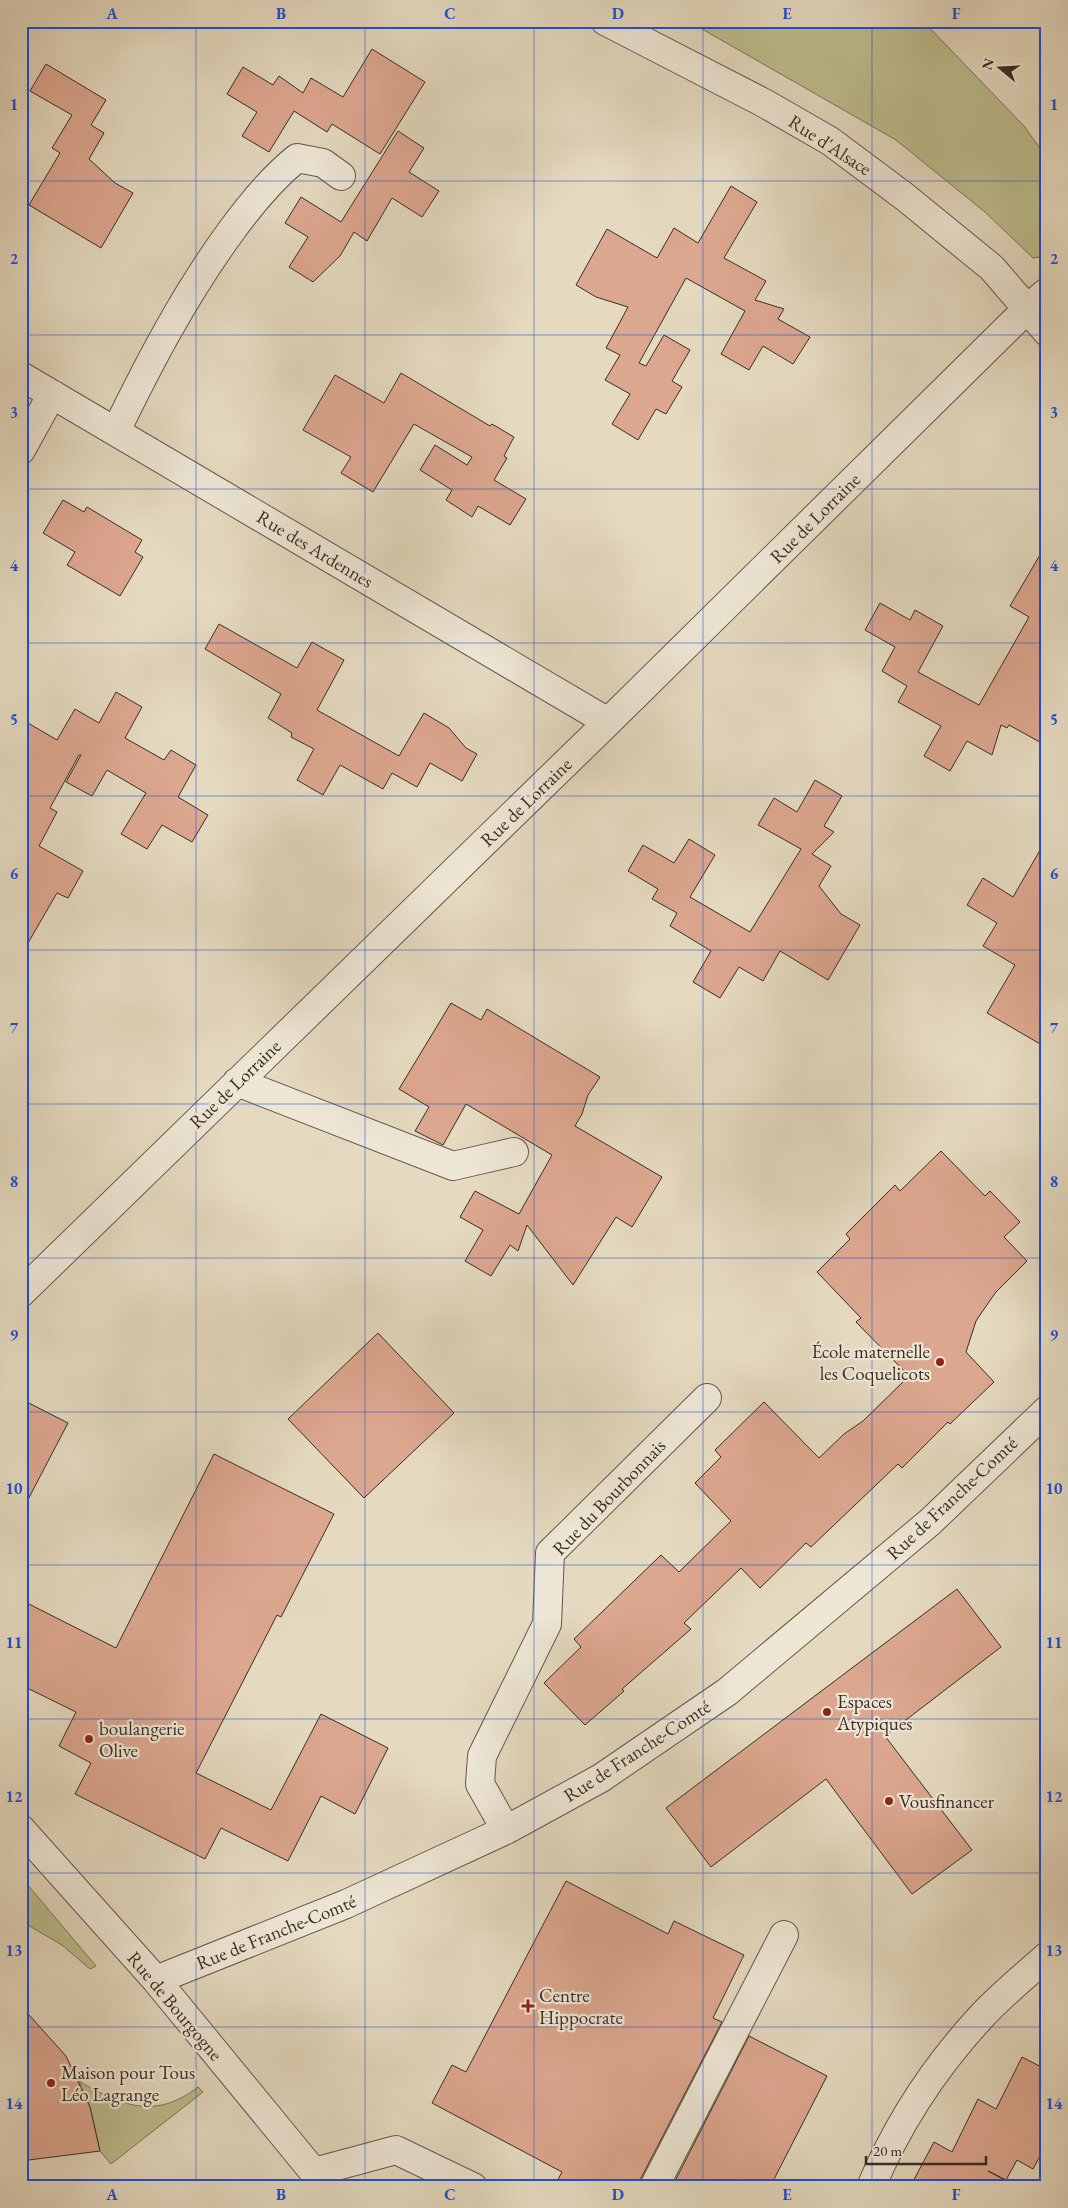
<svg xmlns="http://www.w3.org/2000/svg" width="1068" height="2208" font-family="'EB Garamond',serif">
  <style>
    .green { fill: #bdbd8d; stroke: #7c7558 }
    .building { fill: #dca78f; stroke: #3a2d23 }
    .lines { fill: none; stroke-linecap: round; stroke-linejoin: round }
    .minor-casing { stroke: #65584a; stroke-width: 30 }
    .minor { stroke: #eee7d6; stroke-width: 28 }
    .grid { fill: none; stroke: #1d4ed8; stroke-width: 1; stroke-opacity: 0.55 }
    .poi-dot { fill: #8f2418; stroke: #eee7d6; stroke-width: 2 }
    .labels { text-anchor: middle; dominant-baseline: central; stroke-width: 4.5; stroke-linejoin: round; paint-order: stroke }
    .street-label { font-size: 19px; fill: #3a2d23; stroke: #eee7d6 }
    .poi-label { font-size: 19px; fill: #3a2d23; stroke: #eee7d6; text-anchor: start }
    .neatline { fill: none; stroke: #1d4ed8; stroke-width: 2 }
    .grid-label { font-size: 16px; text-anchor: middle; font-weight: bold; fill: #1d4ed8 }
  </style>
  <rect width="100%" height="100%" fill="#e5dac0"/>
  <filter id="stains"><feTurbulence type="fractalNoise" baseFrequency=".004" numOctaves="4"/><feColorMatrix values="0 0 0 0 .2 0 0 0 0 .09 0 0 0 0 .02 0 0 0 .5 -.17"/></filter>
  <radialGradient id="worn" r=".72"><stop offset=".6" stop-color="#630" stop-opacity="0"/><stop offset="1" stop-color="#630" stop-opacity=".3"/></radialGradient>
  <path class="green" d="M688,21H923L1024,126L1047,158V256L1033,258L985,212L896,140Z
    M21,1877L96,1966L90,1969L62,1945L21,1921Z
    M79,2081C121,2106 156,2120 198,2087L203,2092L111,2164L100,2151L90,2107Z"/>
  <path class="building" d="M372,49L425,82L380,154L332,124L327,132L294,111L269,152L242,136L257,112L227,94L243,67L273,85L279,76L303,93L311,78L343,97Z
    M46,64L106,100L91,125L104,133L89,159L115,183L133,193L101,248L29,205L60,153L52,148L72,115L30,91Z
    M398,131L424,148L409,172L439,191L422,217L392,198L367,241L354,232L340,256L313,282L289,267L308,237L285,223L301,197L341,222Z
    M731,186L757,202L724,258L766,281L755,300L784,309L778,319L810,337L793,364L763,346L749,370L721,354L745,311L686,278L639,363L646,366L664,335L690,350L672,381L682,387L666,414L656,409L638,440L612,424L630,394L605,380L620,355L606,348L628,307L596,297L576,285L607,229L657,258L674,228L698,243Z
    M401,373L490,426L492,424L514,437L504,456L507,458L494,480L526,499L510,525L478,506L472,517L446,500L452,490L420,470L435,445L467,465L472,457L414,424L373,492L341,473L351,457L303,430L335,375L384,403Z
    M63,500L84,512L87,507L142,540L135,552L143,557L120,596L67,565L75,552L43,533Z
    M1047,543V746L1009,725L1007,728L1001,725L992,755L967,741L950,771L924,756L941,726L898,702L907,686L882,671L895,647L865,630L880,603L910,620L915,610L943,626L918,672L979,705L1029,617L1010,606Z
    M219,624L297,668L312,642L344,660L317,710L399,756L424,713L449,728L466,748L477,754L462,781L430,763L417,787L392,773L383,789L340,765L323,795L297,780L314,749L291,737L292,733L268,718L281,694L205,649Z
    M116,692L142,707L125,738L164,760L171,750L196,765L178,797L208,815L192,842L162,825L147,849L121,834L146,793L107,770L92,796L66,782L81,755H79L50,808L57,812L39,846L83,871L68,898L57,893L21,955V719L57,740L75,709L99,723Z
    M815,780L842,796L824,826L834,832L812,854L831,866L819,886L841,914L860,925L828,980L780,951L763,981L739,967L720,998L693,982L711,951L670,926L677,913L652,899L658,889L628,871L643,845L674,863L689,839L715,855L690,897L750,932L801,849L758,825L774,798L797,812Z
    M1047,838V1048L987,1013L1015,965L983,946L997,923L967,905L983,878L1013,897Z
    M451,1003L481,1020L487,1009L600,1077L588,1095L582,1114L575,1126L662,1177L632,1227L616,1217L573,1285L527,1225L518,1251L510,1245L491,1276L465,1261L483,1230L460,1217L475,1191L519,1214L552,1155L466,1104L443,1145L415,1131L429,1107L399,1089Z
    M941,1151L985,1196L990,1191L1020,1222L1004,1237L1027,1261L996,1292L982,1312L976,1321L966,1352L994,1382L950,1424L948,1422L902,1468L898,1464L811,1547L806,1543L760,1588L741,1568L684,1623L691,1629L622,1689L624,1691L585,1725L544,1683L581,1647L574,1639L661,1555L679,1572L731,1521L695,1483L721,1457L715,1450L764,1402L819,1458L844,1434L863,1421L909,1376L856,1322L861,1318L817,1272L850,1239L846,1234L895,1185L900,1191Z
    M378,1333L454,1413L364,1498L288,1419Z
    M21,1399L68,1423L21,1513Z
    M214,1454L334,1514L281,1617L277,1615L196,1773L271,1810L321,1714L388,1748L355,1814L321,1796L288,1861L221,1828L205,1859L75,1794L91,1763L59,1746L76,1712L21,1685V1600L116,1648Z
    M957,1589L1001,1647L885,1736L972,1850L912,1894L826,1779L711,1867L666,1808Z
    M566,1881L668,1934L674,1921L744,1955L713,2018L722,2022L640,2180L639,2187H554L562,2172L432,2103L452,2065L466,2072Z
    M21,2006L66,2056L90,2107L100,2151L21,2161Z
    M749,2036L827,2076L770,2187H672Z
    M1022,2057L1047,2070V2143L1033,2169L1017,2160L1006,2180L988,2171L1018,2187H910L934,2142L952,2152L978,2099L996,2109Z"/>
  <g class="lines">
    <g class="minor-casing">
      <path id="minor" d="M605,21L764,103L830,141L905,197L992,268L1047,332
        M21,376L608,722
        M116,431C149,363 184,296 229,234C249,206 270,180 297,158L323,163L341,176
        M21,450L52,394
        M237,1082L453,1166L514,1152
        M21,1293L608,722L1028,308L1047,292
        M21,1829L156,1980L326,2187
        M506,1830L480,1784L482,1756L547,1624L550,1553L707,1398
        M156,1980L346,1904L506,1830L601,1778L727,1692L930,1522L1047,1410
        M314,2172L396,2150L473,2187
        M654,2187L784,1935
        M871,2187C897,2125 935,2067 980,2018C1000,1996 1025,1976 1047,1956"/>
    </g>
    <use href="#minor" class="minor"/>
  </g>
  <path class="grid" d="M196,21V2187M365,21V2187M534,21V2187M703,21V2187M872,21V2187M21,181H1047M21,335H1047M21,489H1047M21,643H1047M21,796H1047M21,950H1047M21,1104H1047M21,1258H1047M21,1412H1047M21,1565H1047M21,1719H1047M21,1873H1047M21,2027H1047"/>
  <g class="poi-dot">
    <circle cx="940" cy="1362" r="5"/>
    <circle cx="827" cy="1712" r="5"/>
    <circle cx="89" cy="1739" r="5"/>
    <circle cx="889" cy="1801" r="5"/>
    <path d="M525.5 1998.5h5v5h5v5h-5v5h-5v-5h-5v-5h5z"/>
    <circle cx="51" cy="2083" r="5"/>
  </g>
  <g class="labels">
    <g class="street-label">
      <text transform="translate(830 145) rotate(33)">Rue d'Alsace</text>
      <text transform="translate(815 518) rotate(-45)">Rue de Lorraine</text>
      <text transform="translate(315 549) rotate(31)">Rue des Ardennes</text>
      <text transform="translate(526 802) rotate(-44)">Rue de Lorraine</text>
      <text transform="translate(235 1084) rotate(-44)">Rue de Lorraine</text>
      <text transform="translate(609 1497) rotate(-46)">Rue du Bourbonnais</text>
      <text transform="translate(952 1498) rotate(-43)">Rue de Franche-Comté</text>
      <text transform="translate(637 1751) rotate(-33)">Rue de Franche-Comté</text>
      <text transform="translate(276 1932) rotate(-22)">Rue de Franche-Comté</text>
      <text transform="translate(175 2006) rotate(50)">Rue de Bourgogne</text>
    </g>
    <g class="poi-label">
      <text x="930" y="1351" text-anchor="end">École maternelle<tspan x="930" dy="22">les Coquelicots</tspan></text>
      <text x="837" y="1701">Espaces<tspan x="837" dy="22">Atypiques</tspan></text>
      <text x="99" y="1728">boulangerie<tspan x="99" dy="22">Olive</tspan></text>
      <text x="899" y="1801">Vousfinancer</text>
      <text x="539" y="1995">Centre<tspan x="539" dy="22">Hippocrate</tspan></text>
      <text x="61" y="2072">Maison pour Tous<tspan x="61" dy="22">Léo Lagrange</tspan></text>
    </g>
  </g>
  <rect width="1068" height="2208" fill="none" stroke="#e5dac0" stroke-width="55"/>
  <g transform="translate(1000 68) rotate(288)" stroke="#eee7d6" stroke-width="4" paint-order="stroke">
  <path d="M0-4L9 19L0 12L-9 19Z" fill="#3a2d23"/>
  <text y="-8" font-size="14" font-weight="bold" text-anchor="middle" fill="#3a2d23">N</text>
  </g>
  <path d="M866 2156v8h120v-8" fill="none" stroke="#3a2d23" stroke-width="2.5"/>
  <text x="873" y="2156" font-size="15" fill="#3a2d23" stroke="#eee7d6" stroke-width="4" paint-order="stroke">20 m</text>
  <rect x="28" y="28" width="1012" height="2152" class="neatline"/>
  <g class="grid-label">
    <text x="112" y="19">A</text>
    <text x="281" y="19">B</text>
    <text x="450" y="19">C</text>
    <text x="618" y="19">D</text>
    <text x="787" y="19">E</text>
    <text x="956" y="19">F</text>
    <text x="14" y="110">1</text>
    <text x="1054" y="110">1</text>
    <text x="14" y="264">2</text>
    <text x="1054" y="264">2</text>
    <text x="14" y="418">3</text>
    <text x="1054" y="418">3</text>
    <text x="14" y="571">4</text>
    <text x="1054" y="571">4</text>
    <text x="14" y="725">5</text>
    <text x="1054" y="725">5</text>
    <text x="14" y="879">6</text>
    <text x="1054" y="879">6</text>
    <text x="14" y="1033">7</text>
    <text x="1054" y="1033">7</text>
    <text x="14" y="1187">8</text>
    <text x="1054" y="1187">8</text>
    <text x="14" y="1340">9</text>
    <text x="1054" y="1340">9</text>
    <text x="14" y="1494">10</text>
    <text x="1054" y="1494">10</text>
    <text x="14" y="1648">11</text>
    <text x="1054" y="1648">11</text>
    <text x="14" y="1802">12</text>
    <text x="1054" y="1802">12</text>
    <text x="14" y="1956">13</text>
    <text x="1054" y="1956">13</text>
    <text x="14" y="2109">14</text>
    <text x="1054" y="2109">14</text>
    <text x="112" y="2200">A</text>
    <text x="281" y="2200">B</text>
    <text x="450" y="2200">C</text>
    <text x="618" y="2200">D</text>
    <text x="787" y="2200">E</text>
    <text x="956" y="2200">F</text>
  </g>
  <rect width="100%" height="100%" filter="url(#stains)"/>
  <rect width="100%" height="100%" fill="url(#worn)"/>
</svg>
